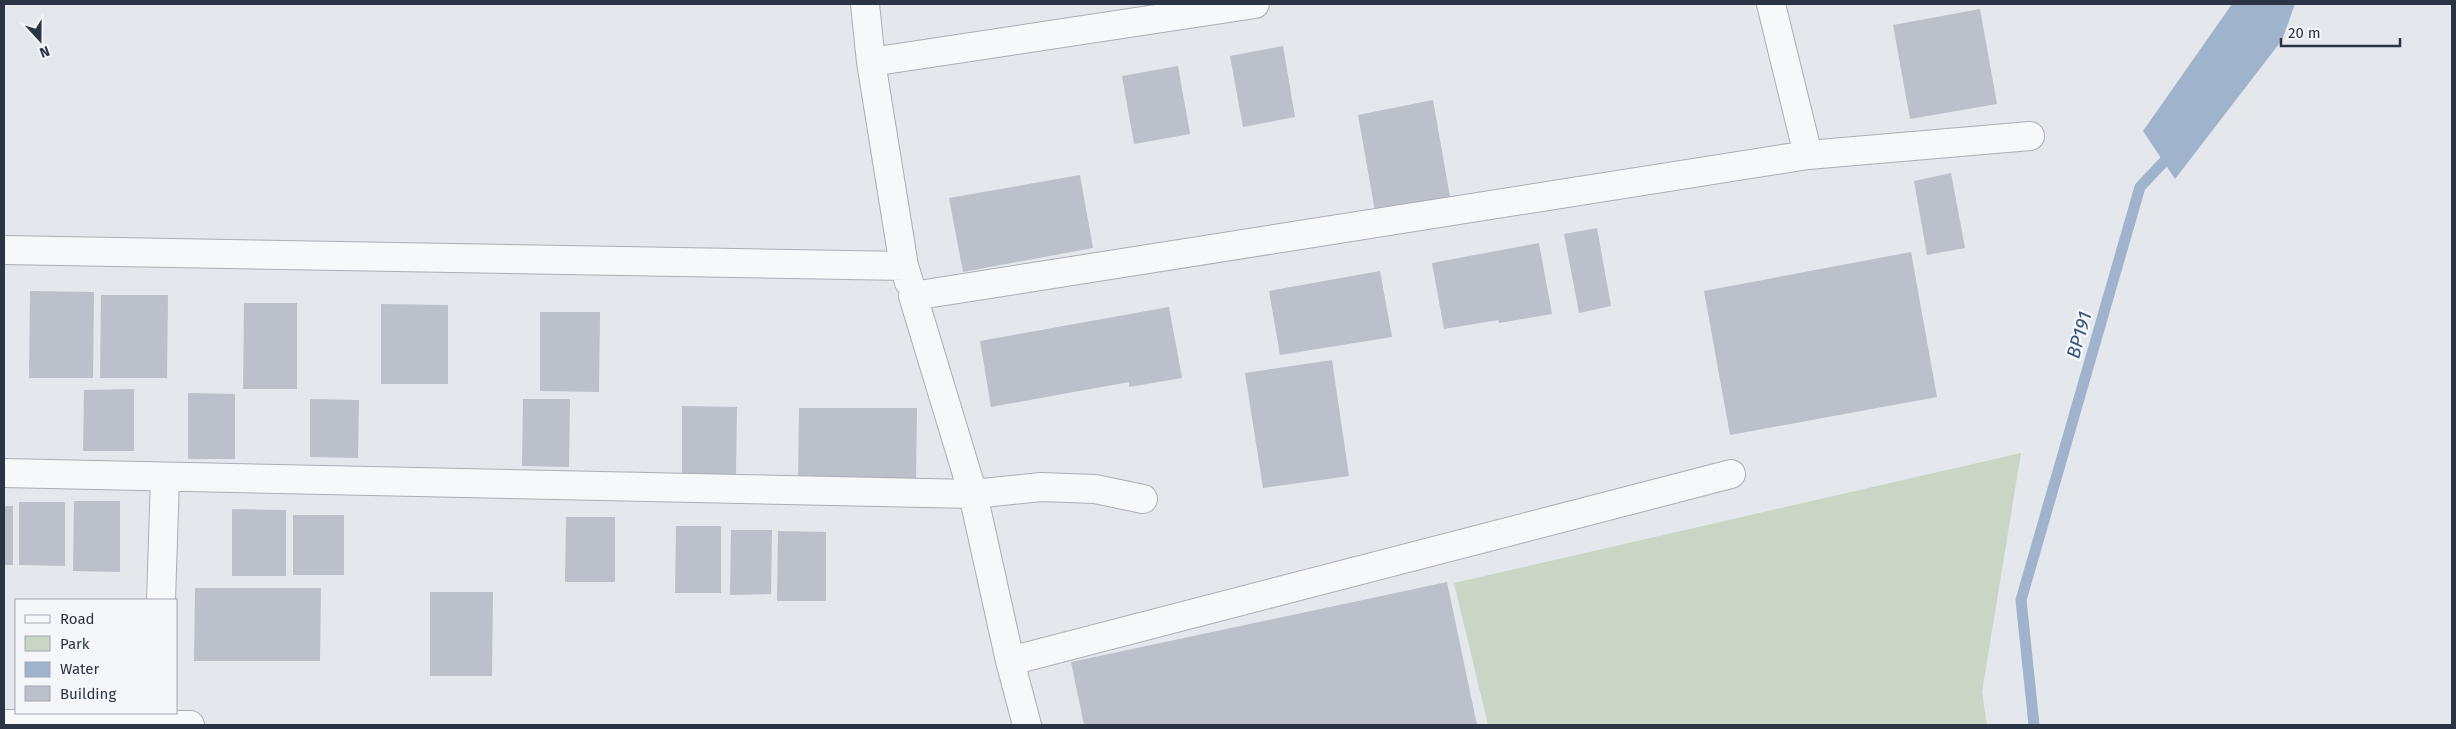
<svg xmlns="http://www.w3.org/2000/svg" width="2456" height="729" font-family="'Fira Sans',sans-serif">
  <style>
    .green { fill: #c9d6c5 }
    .water { fill: #9fb4cc }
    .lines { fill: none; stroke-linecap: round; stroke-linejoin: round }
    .stream { stroke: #9fb4cc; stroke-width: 11 }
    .building { fill: #bbc0ca }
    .minor-casing { stroke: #a9aeb7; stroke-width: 30 }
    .minor { stroke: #f7f8fa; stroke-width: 28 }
    .labels { text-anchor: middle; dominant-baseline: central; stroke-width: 5; stroke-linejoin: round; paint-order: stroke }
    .water-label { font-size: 19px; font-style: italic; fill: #34527a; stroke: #f4f6f9 }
  </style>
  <rect width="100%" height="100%" fill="#e4e7ec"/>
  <path class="green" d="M2021,453L1982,692L1987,725H1488L1454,583Z"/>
  <path class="water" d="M2232,4H2295L2282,40L2175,179L2143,131Z"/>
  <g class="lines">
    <path class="stream" d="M2034,725L2021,600L2140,187L2173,152"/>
  </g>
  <path class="building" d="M1980,9L1997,104L1910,119L1893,25Z
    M1283,46L1295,117L1243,127L1230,56Z
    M1178,66L1190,134L1134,144L1122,76Z
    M1433,100L1450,197L1375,211L1358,115Z
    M1951,173L1965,248L1927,255L1914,181Z
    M1080,175L1093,248L963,272L949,198Z
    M1597,228L1611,306L1579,313L1564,234Z
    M1539,243L1552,314L1499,323L1498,320L1444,329L1432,263Z
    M1911,252L1937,397L1730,435L1704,291Z
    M1380,271L1392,337L1280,355L1269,291Z
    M30,291L94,292L93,378H29Z
    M101,295H168L167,378H100Z
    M244,303H297V389H243Z
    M381,304L448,305V384H381Z
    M1169,307L1182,378L1129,387V382L991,407L980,341Z
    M540,312H600L599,392L540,391Z
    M1332,360L1349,476L1263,488L1245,373Z
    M134,389V451H83L84,390Z
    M188,393L235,394V459H188Z
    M310,399L359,400L358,458L310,457Z
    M523,399H570L569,467L522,466Z
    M682,406L737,407L736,476H682Z
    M799,408H917L916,481H798Z
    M74,501H120V572L73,571Z
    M19,502H65V566L19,565Z
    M4,506H13V565H4Z
    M232,509L286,510V576H232Z
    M293,515H344V575H293Z
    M566,517H615V582H565Z
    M676,526H721V593H675Z
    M731,530H772L771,594L730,595Z
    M778,531L826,532V601H777Z
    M1447,582L1477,725H1084L1071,662Z
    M195,588H321L320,661H194Z
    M430,592H493L492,676H430Z"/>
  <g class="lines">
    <g class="minor-casing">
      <path id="minor" d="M865,4L871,62L904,266L909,282
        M1771,4L1808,155
        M871,62L1255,4
        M4,250L904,266
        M4,473L973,494L1041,487L1095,489L1143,499
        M161,600L165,478
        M1010,661L1731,474
        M4,724L190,725
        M1027,725L1010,661L973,494L913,296L1808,155L2030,136"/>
    </g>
    <use href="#minor" class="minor"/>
  </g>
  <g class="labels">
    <g class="water-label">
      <text transform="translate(2079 335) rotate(-74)">BP191</text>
    </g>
  </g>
  <rect width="2456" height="729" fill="none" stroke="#2b3445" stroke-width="10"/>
  <rect x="15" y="599" width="162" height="115" fill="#f4f6f9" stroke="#a4a8b1"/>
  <rect x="25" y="615" width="25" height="8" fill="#f7f8fa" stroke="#a4a8b1"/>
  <text x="60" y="624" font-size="15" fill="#2b3445">Road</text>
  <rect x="25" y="636" width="25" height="15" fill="#c9d6c5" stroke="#a4a8b1"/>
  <text x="60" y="649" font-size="15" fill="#2b3445">Park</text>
  <rect x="25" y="662" width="25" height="15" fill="#9fb4cc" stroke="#a4a8b1"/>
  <text x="60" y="674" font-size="15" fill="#2b3445">Water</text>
  <rect x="25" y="686" width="25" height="15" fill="#bbc0ca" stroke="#a4a8b1"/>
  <text x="60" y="699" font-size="15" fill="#2b3445">Building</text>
  <g transform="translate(40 40) rotate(159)" stroke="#f4f6f9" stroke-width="4" paint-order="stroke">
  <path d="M0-4L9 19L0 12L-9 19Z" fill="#2b3445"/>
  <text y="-8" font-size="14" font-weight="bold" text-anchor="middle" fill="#2b3445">N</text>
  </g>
  <path d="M2281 38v8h119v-8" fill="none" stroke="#2b3445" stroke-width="2.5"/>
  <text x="2288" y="38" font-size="15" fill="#2b3445" stroke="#f4f6f9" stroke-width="4" paint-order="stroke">20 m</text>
</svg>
